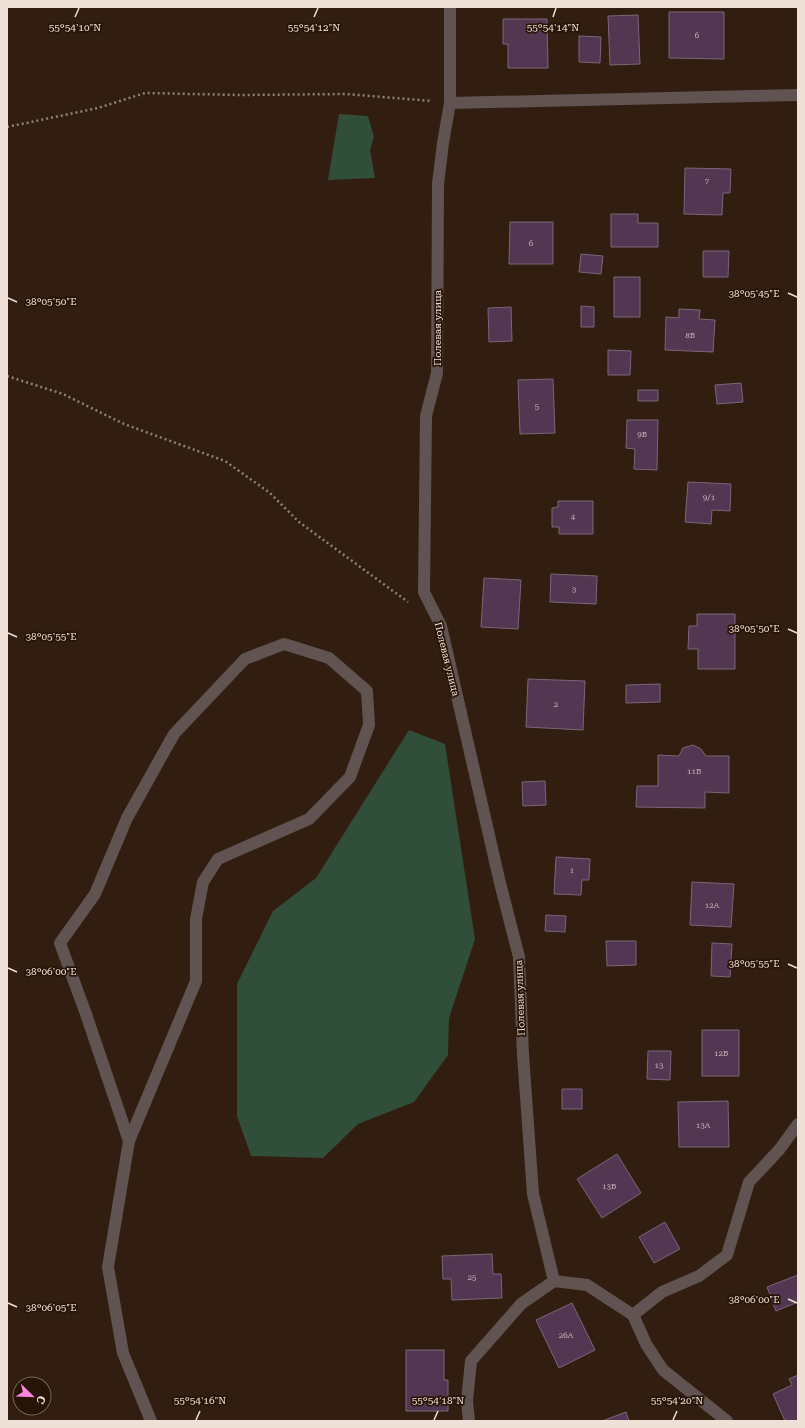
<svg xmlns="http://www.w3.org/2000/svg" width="805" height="1428" font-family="'Roboto Serif',serif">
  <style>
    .green { fill: #314e3a }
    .building { fill: #533652; stroke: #7a6679 }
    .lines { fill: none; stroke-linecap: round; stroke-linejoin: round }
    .path { stroke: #928176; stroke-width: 2.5; stroke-dasharray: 2 3; stroke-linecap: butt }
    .minor { stroke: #605352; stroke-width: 12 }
    .ticks { fill: none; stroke: #efe1d8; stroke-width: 1.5 }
    .labels { text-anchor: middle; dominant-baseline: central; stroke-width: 3.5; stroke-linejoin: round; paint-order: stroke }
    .number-label { font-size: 8px; fill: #c8b6b6 }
    .street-label { font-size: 10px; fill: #efe1d8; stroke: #271407 }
    .ticks-label { font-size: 10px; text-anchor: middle; fill: #efe1d8; stroke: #271407; stroke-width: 3.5; stroke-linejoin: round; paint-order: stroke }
  </style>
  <rect width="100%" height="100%" fill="#311e10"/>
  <path class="green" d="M339,114L368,116L374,137L370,150L375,178L328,180Z
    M409,730L445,744L475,939L449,1018L448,1055L414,1102L358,1124L323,1158L251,1156L237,1116V984L273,911L316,878Z"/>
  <path class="building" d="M669,12H724V59L669,58Z
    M638,15L640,64L610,65L608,16Z
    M503,19H547L548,68H508V44H503Z
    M579,36L601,37L600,63L579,62Z
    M685,168L731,169L730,193H723L722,215L684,214Z
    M611,214H638V223H658V247H611Z
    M510,222H553V264H509Z
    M703,251H729L728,277H703Z
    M581,254L603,256L601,274L579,272Z
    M614,277H640V317H614Z
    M581,306L594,307V327H581Z
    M511,307L512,341L489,342L488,308Z
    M679,309L700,310L699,319L715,320L713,352L665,350L666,317L679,318Z
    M608,350L631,351L630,375H608Z
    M553,379L555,433L520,434L518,380Z
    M741,383L743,402L717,404L715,385Z
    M638,390H658V401H638Z
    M627,420H658L657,470L634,469L635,449L626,448Z
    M688,482L731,484L730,511L712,510L711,524L685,522Z
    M558,501H593V534H559V527H552V508L558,507Z
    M551,574L597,576L596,604L550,602Z
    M484,578L521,580L518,629L481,627Z
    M697,614H735V669H698V649H688L689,626H697Z
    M528,679L585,681L583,730L526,727Z
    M660,684V702L626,703V685Z
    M693,745L701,749L706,756H729V793L705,792V808L636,807L637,786H658V755L679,756L683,748Z
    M545,781L546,805L523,806L522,782Z
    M556,857L590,859L589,880H582L581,895L554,894Z
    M692,882L734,884L731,927L690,925Z
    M546,915L566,916L565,932L545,931Z
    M606,941H636V965L607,966Z
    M712,943L732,944L730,977L711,976Z
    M702,1030H739V1076H702Z
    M648,1051H671L670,1080L647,1079Z
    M562,1089H582V1109H562Z
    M728,1101L729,1147H679L678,1102Z
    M617,1154L641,1193L602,1218L577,1179Z
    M665,1222L680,1249L654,1263L639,1237Z
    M492,1254L493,1274H501L502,1298L452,1300L451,1279H443L442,1256Z
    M798,1275V1302L776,1311L767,1287Z
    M572,1303L595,1350L559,1368L536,1320Z
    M406,1350H444V1380H448V1411H406Z
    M798,1375V1421H785L773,1394L792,1385L789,1379Z
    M626,1412L629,1421H602Z"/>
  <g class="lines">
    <path class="path" d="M7,127L98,108L145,93L240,95L346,94L432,101
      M7,376L63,394L124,424L225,461L270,493L299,522L408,602"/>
    <path class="minor" d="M450,7V103L443,143L438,184L437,373L426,416L424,592L441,626L500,883L519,957L523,1055L533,1194L554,1281
      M450,103L798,95
      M129,1141L86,1014L60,943L95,894L127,818L174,734L245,659L284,644L329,658L367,691L369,725L350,777L309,819L218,859L203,882L196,919V981L129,1141L108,1267L123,1353L151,1421
      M554,1281L587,1285L633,1315L646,1344L663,1370L727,1421
      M633,1315L662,1292L699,1276L727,1255L749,1182L779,1150L798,1124
      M469,1421L467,1401L471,1361L521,1304L554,1281"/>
  </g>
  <path class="ticks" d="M75,17L79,8M314,17L318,8M553,17L556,8M788,293L797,297M8,298L17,302M788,629L797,633M8,633L17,637M788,964L797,968M8,968L17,972M788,1299L797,1303M8,1303L17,1307M196,1420L200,1411M434,1420L438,1411M673,1420L677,1411"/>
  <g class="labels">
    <g class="number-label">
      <text x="697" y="35">6</text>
      <text x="707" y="181">7</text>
      <text x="531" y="243">6</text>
      <text x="690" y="335">8Б</text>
      <text x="537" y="406">5</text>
      <text x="642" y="434">9Б</text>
      <text x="709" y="497">9/1</text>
      <text x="573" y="517">4</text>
      <text x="574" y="589">3</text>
      <text x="556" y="704">2</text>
      <text x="694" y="771">11Б</text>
      <text x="572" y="870">1</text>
      <text x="712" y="905">12А</text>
      <text x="721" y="1053">12Б</text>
      <text x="659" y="1065">13</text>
      <text x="703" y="1125">13А</text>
      <text x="609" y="1186">13Б</text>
      <text x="472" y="1277">25</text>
      <text x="566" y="1335">26А</text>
    </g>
    <g class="street-label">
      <text transform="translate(437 328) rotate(-90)">Полевая улица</text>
      <text transform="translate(447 659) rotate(76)">Полевая улица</text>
      <text transform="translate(520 998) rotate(-92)">Полевая улица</text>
    </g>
  </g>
  <g class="ticks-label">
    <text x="75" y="31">55°54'10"N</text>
    <text x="314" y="31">55°54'12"N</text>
    <text x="553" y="31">55°54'14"N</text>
    <text x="754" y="297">38°05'45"E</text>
    <text x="51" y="305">38°05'50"E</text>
    <text x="754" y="632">38°05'50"E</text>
    <text x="51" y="640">38°05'55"E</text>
    <text x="754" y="967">38°05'55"E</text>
    <text x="51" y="975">38°06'00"E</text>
    <text x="754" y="1303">38°06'00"E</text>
    <text x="51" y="1311">38°06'05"E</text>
    <text x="200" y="1404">55°54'16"N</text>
    <text x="438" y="1404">55°54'18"N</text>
    <text x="677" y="1404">55°54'20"N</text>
  </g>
  <rect width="805" height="1428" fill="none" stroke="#efe1d8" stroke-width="16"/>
  <g transform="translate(32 1396) rotate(113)"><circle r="19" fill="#271407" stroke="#77665b"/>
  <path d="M0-3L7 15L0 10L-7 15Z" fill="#ff85df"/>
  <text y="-6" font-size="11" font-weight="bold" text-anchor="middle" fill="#efe1d8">С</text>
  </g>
</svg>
